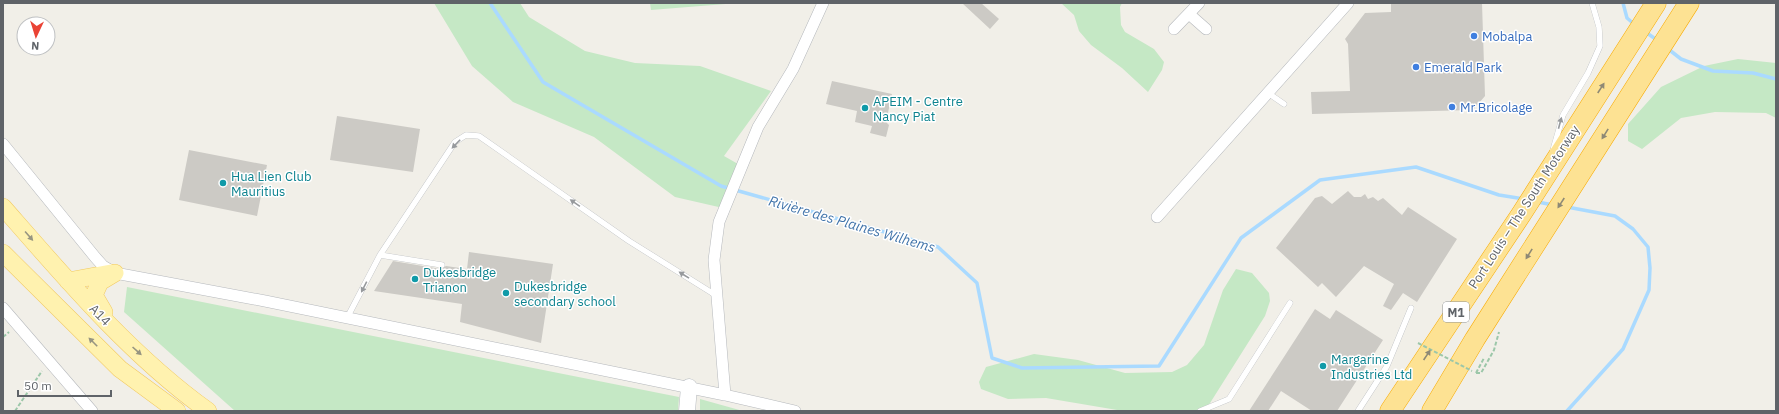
<svg xmlns="http://www.w3.org/2000/svg" width="1779" height="414" font-family="'IBM Plex Sans',sans-serif">
  <style>
    .green { fill: #c5e8c5 }
    .lines { fill: none; stroke-linecap: round; stroke-linejoin: round }
    .stream { stroke: #aadaff; stroke-width: 3.5 }
    .building { fill: #cccac5 }
    .lane-casing { stroke: #b5b8bc; stroke-width: 6 }
    .street-casing { stroke: #b5b8bc; stroke-width: 12 }
    .secondary-casing { stroke: #b6babf; stroke-width: 17 }
    .primary-casing { stroke: #f2c960; stroke-width: 18 }
    .highway-casing { stroke: #f9ab00; stroke-width: 21 }
    .path { stroke: #9cc7a9; stroke-width: 2; stroke-dasharray: 4 2; stroke-linecap: butt }
    .lane { stroke: #fff; stroke-width: 5.5 }
    .street { stroke: #fff; stroke-width: 11 }
    .secondary { stroke: #fff; stroke-width: 16 }
    .primary { stroke: #fff2af; stroke-width: 17 }
    .highway { stroke: #fde293; stroke-width: 20 }
    .path-bridge { stroke: #9cc7a9; stroke-width: 2; stroke-dasharray: 4 2; stroke-linecap: butt }
    .oneway { fill: #8e8975 }
    .oneway2 { fill: #979a9d }
    .oneway3 { fill: #979581 }
    .shop-dot { fill: #3f7fe0; stroke: #fff; stroke-width: 1.5 }
    .culture-dot { fill: #0f9aa8; stroke: #fff; stroke-width: 1.5 }
    .labels { text-anchor: middle; dominant-baseline: central; stroke-width: 3; stroke-linejoin: round; paint-order: stroke }
    .shield { fill: #fff; stroke: #8f9295; stroke-width: 1 }
    .shield-label { font-size: 12px; font-weight: bold; fill: #5f6368 }
    .shop-label { font-size: 13px; fill: #366cbe; stroke: #fff; text-anchor: start }
    .culture-label { font-size: 13px; fill: #0d838f; stroke: #fff; text-anchor: start }
    .street-label { font-size: 13px; fill: #5f6368; stroke: #fff }
    .water-label { font-size: 14px; font-style: italic; fill: #4174aa; stroke: #fff }
  </style>
  <rect width="100%" height="100%" fill="#f1efe8"/>
  <path class="green" d="M434,3H520L529,17L585,51L635,63L700,66L771,91L724,156L738,164L723,208L675,197L594,137L513,102L472,66Z
    M650,3H738L651,10Z
    M1061,3H1122L1120,7L1121,25L1125,32L1154,49L1164,62L1162,70L1148,92L1122,68L1091,45L1079,31L1074,15Z
    M1738,59L1776,63V118L1766,113L1715,112L1681,118L1642,149L1628,141V124L1661,87L1704,66Z
    M1236,269L1252,273L1269,293L1270,301L1265,316L1205,411H1123L1046,398L1008,399L981,389L979,382L986,367L1034,354L1078,360L1125,373L1172,372L1187,365L1204,345L1223,290Z
    M127,287L679,397L678,411H235L124,312Z
    M700,399L743,411H700Z"/>
  <g class="lines">
    <path class="stream" d="M490,3L543,82L721,186L938,247L977,283L992,358L1022,368L1159,366L1241,238L1320,180L1416,167L1499,195L1524,199
      M1623,3L1627,18L1634,24
      M1644,31L1657,40
      M1667,48L1681,59L1713,71L1753,73L1776,79
      M1538,202L1553,205
      M1567,207L1615,216L1633,229L1648,247L1650,268L1649,290L1623,349L1567,411"/>
  </g>
  <path class="building" d="M962,3H981L999,19L990,29Z
    M1391,3H1482L1485,96L1473,110L1312,114L1311,92L1350,91L1348,44L1345,39L1365,13L1391,12Z
    M832,81L892,94L886,122L889,125L886,137L870,133L872,126L855,122L857,111L826,104Z
    M337,116L420,129L413,172L330,160Z
    M189,150L267,165L257,216L179,200Z
    M1348,191L1354,197H1361L1365,194L1368,199L1373,197L1378,201L1383,198L1402,215L1408,207L1457,239L1417,302L1403,293L1391,310L1383,306L1394,284L1364,266L1336,297L1322,283L1318,287L1276,248L1315,198L1322,196L1332,204Z
    M469,252L553,264L541,343L460,322L462,304L374,291L393,261L441,269L446,266L467,269Z
    M1315,309L1330,319L1336,310L1383,340L1337,411H1312L1281,391L1268,411H1249Z"/>
  <g class="lines">
    <g class="lane-casing">
      <path id="lane" d="M1268,93L1284,104
        M1553,150L1563,115L1588,73L1600,46L1599,27L1592,3
        M380,255L442,265
        M347,318L380,255L455,142L466,135L479,136L629,241L717,296
        M1200,411L1229,399L1290,303
        M1358,411L1387,366L1411,308"/>
    </g>
    <g class="street-casing">
      <path id="street" d="M1189,14L1206,29
        M1174,29L1199,3
        M3,144L95,257L103,266L115,273L265,301L725,395L795,411
        M1157,217L1348,3
        M3,308L92,411
        M725,395L714,260L719,222L758,127L793,69L823,3"/>
    </g>
    <g class="secondary-casing">
      <path id="secondary" d="M687,411L689,387"/>
    </g>
    <g class="primary-casing">
      <path id="primary" d="M3,207C66,279 130,355 208,411
        M3,253L120,369L177,411
        M68,281L111,273
        M104,312L94,295L100,282L115,273"/>
    </g>
    <g class="highway-casing">
      <path id="highway" d="M1390,411L1522,213L1656,3
        M1432,411L1475,339L1689,3"/>
    </g>
    <path class="path" d="M3,337L9,332
      M1476,373H1481L1494,350L1499,332
      M1476,373L1484,358
      M15,411L42,371"/>
    <use href="#lane" class="lane"/>
    <use href="#street" class="street"/>
    <use href="#secondary" class="secondary"/>
    <use href="#primary" class="primary"/>
    <use href="#highway" class="highway"/>
    <path class="path-bridge" d="M1418,343L1472,371"/>
  </g>
  <defs><path id="oneway-solid" d="M-6-.8H1V-3.2L6.5 0L1 3.2V.8H-6Z"/></defs>
  <g class="oneway">
    <use href="#oneway-solid" transform="translate(1601 88) rotate(-57)"/>
    <use href="#oneway-solid" transform="translate(1605 134) rotate(122)"/>
    <use href="#oneway-solid" transform="translate(1561 203) rotate(123)"/>
    <use href="#oneway-solid" transform="translate(1529 254) rotate(122)"/>
    <use href="#oneway-solid" transform="translate(1427 355) rotate(-56)"/>
  </g>
  <g class="oneway2">
    <use href="#oneway-solid" transform="translate(1560 123) rotate(-75)"/>
    <use href="#oneway-solid" transform="translate(456 144) rotate(134)"/>
    <use href="#oneway-solid" transform="translate(575 203) rotate(-145)"/>
    <use href="#oneway-solid" transform="translate(684 275) rotate(-148)"/>
    <use href="#oneway-solid" transform="translate(364 287) rotate(117)"/>
  </g>
  <g class="oneway3">
    <use href="#oneway-solid" transform="translate(29 236) rotate(49)"/>
    <use href="#oneway-solid" transform="translate(93 342) rotate(-135)"/>
    <use href="#oneway-solid" transform="translate(137 351) rotate(42)"/>
  </g>
  <g class="shop-dot">
    <circle cx="1474" cy="36" r="4"/>
    <circle cx="1416" cy="67" r="4"/>
    <circle cx="1452" cy="107" r="4"/>
  </g>
  <g class="culture-dot">
    <circle cx="865" cy="108" r="4"/>
    <circle cx="223" cy="183" r="4"/>
    <circle cx="415" cy="279" r="4"/>
    <circle cx="506" cy="293" r="4"/>
    <circle cx="1323" cy="366" r="4"/>
  </g>
  <g class="labels">
    <rect class="shield" x="1443" y="302" width="26" height="20" rx="3"/>
    <g class="shield-label">
      <text x="1456" y="312">M1</text>
    </g>
    <g class="shop-label">
      <text x="1482" y="36">Mobalpa</text>
      <text x="1424" y="67">Emerald Park</text>
      <text x="1460" y="107">Mr.Bricolage</text>
    </g>
    <g class="culture-label">
      <text x="873" y="101">APEIM - Centre<tspan x="873" dy="15">Nancy Piat</tspan></text>
      <text x="231" y="176">Hua Lien Club<tspan x="231" dy="15">Mauritius</tspan></text>
      <text x="423" y="272">Dukesbridge<tspan x="423" dy="15">Trianon</tspan></text>
      <text x="514" y="286">Dukesbridge<tspan x="514" dy="15">secondary school</tspan></text>
      <text x="1331" y="359">Margarine<tspan x="1331" dy="15">Industries Ltd</tspan></text>
    </g>
    <g class="street-label">
      <text transform="translate(1524 207) rotate(-57)">Port Louis – The South Motorway</text>
      <text transform="translate(100 315) rotate(46)">A14</text>
    </g>
    <g class="water-label">
      <text transform="translate(852 224) rotate(16)">Rivière des Plaines Wilhems</text>
    </g>
  </g>
  <rect width="1779" height="414" fill="none" stroke="#5f6368" stroke-width="8"/>
  <g transform="translate(36 36) rotate(184)"><circle r="19" fill="#ffffff" stroke="#bfc1c3"/>
  <path d="M0-3L7 15L0 10L-7 15Z" fill="#ea4335"/>
  <text y="-6" font-size="11" font-weight="bold" text-anchor="middle" fill="#5f6368">N</text>
  </g>
  <path d="M18 390v6h93v-6" fill="none" stroke="#5f6368" stroke-width="2"/>
  <text x="24" y="390" font-size="12" fill="#5f6368" stroke="#ffffff" stroke-width="3" paint-order="stroke">50 m</text>
</svg>
